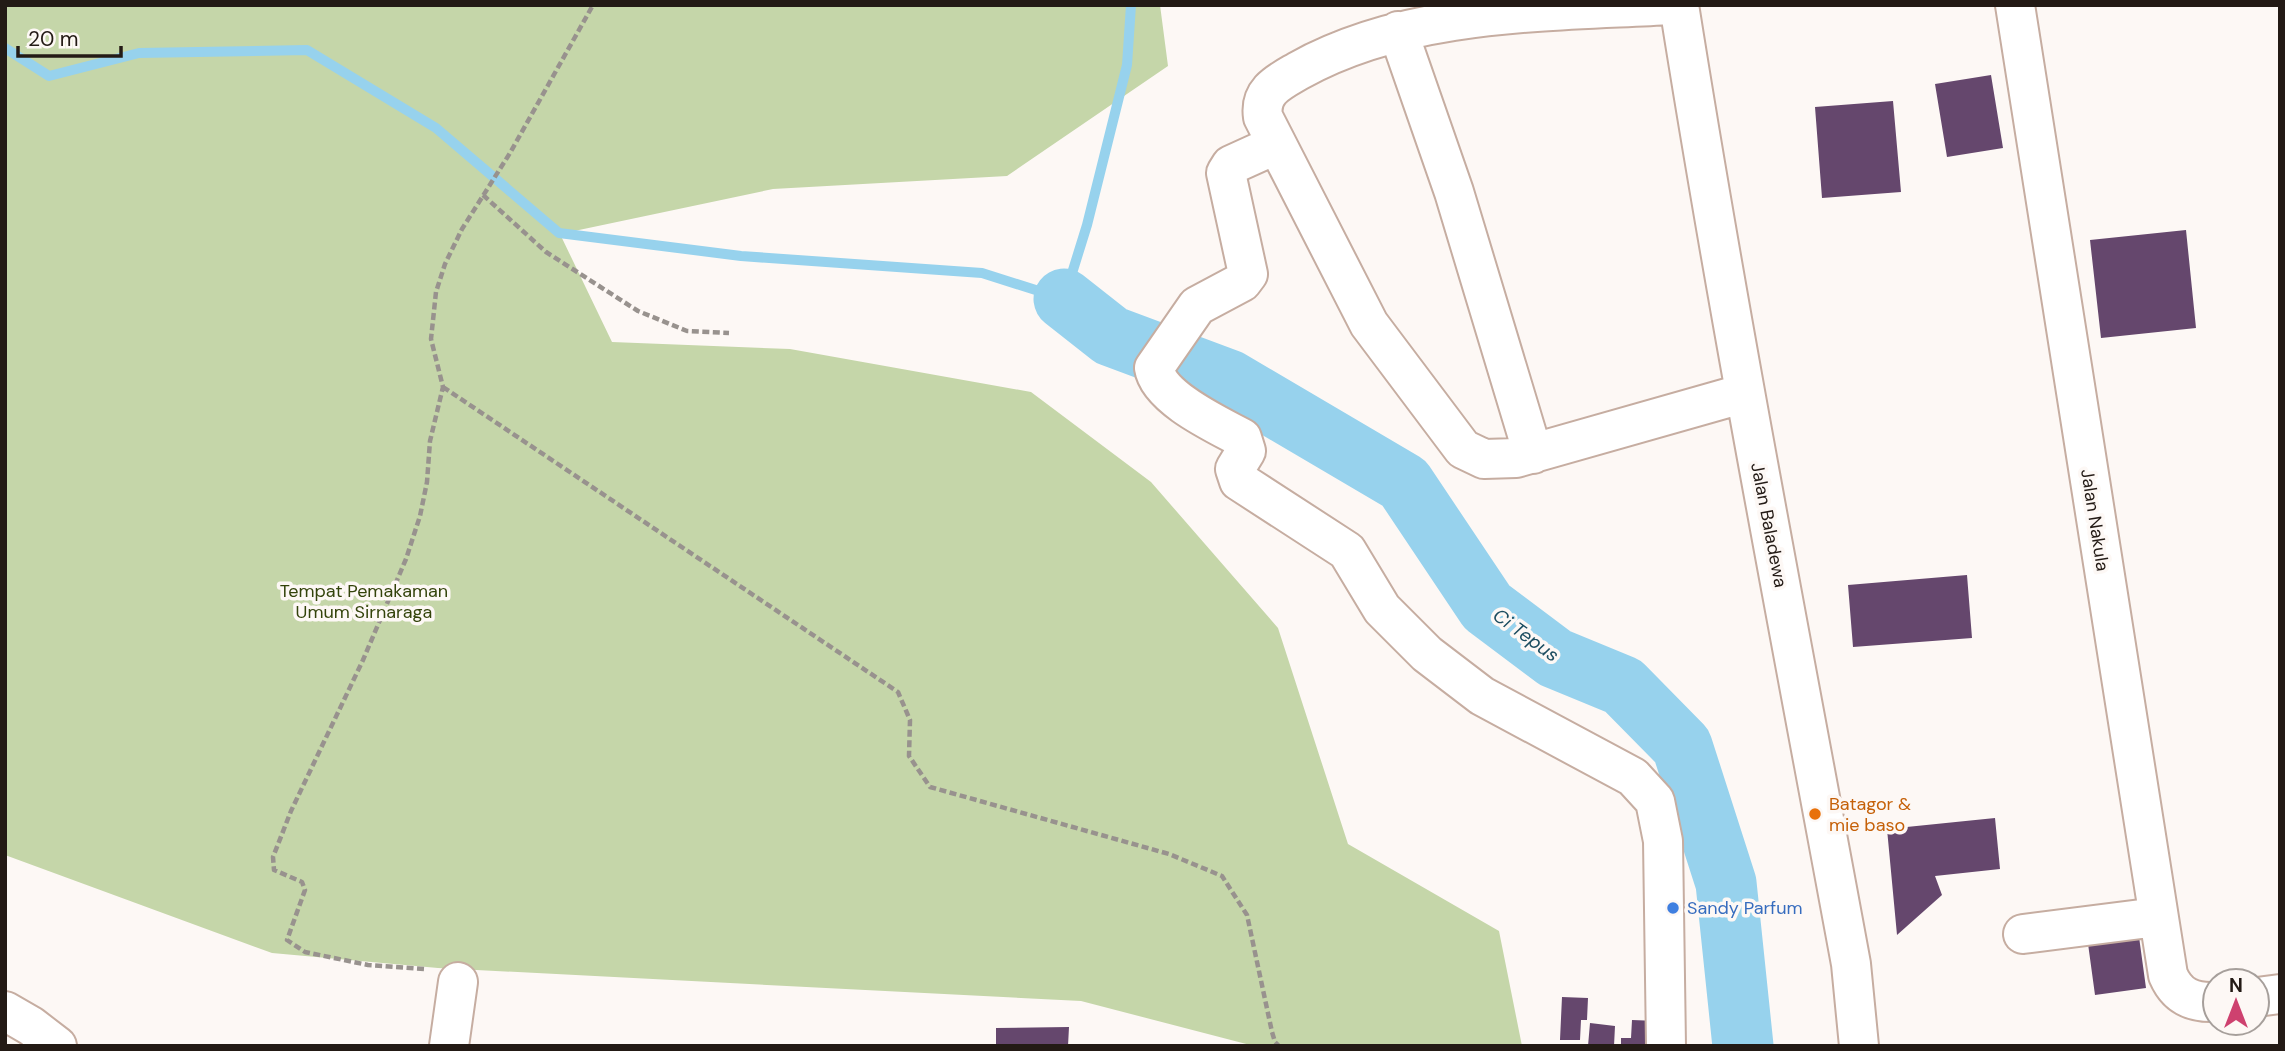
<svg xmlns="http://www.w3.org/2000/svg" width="2285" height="1051" font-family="'DM Sans',sans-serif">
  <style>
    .green { fill: #c5d6a9 }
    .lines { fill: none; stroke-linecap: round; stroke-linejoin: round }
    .stream { stroke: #97d2ed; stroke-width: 10 }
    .river { stroke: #97d2ed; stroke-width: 61 }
    .building { fill: #65476d }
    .minor-casing { stroke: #c6ada1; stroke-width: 42 }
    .major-casing { stroke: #c6ada1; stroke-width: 42 }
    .path { stroke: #98928e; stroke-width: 4.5; stroke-dasharray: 7 3.5; stroke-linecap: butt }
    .minor { stroke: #fff; stroke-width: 38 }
    .major { stroke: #fff; stroke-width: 38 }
    .food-dot { fill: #e8710a; stroke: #fdf8f5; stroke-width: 2.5 }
    .shop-dot { fill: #3f7fe0; stroke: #fdf8f5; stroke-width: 2.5 }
    .labels { text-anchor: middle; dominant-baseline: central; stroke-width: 7; stroke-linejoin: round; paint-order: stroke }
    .street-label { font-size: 18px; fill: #231a15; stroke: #fdf8f5 }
    .park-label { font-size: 18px; fill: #33430a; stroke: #fdf8f5 }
    .food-label { font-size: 18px; fill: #c56008; stroke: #fdf8f5; text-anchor: start }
    .shop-label { font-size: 18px; fill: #366cbe; stroke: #fdf8f5; text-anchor: start }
    .water-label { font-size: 19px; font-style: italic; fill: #1c4d60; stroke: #fdf8f5 }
  </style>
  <rect width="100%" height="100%" fill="#fdf8f5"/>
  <path class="green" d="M5,5H1160L1168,66L1007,176L773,189L560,234L612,342L790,349L1031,392L1151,482L1278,628L1348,844L1499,931L1522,1046H1254L1081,1001L438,968L272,953L5,855Z"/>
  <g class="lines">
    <path class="stream" d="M5,48L49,76L139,53L307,50L436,128L559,233L741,256L982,273L1064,299L1087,225L1127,65L1131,5"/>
    <path class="river" d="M1064,299L1111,336L1229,380L1404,483L1487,607L1555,658L1623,686L1682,746L1726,883L1743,1046"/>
  </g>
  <path class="building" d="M1991,75L2003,148L1947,157L1935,84Z
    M1893,101L1901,192L1822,198L1815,107Z
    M2186,230L2196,328L2101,338L2090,240Z
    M1967,575L1972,638L1853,647L1848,585Z
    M1995,818L2000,869L1935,876L1942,895L1897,935L1887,829Z
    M2137,922L2146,988L2095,995L2086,929Z
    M1562,997L1588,998L1587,1020H1581L1580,1040H1560Z
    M1632,1020L1658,1021L1657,1046H1621V1038H1631Z
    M1590,1023L1615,1026L1614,1046H1588Z
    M1069,1027L1068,1046H996V1028Z"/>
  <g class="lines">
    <g class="minor-casing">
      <path id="minor" d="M1671,5C1548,12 1409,9 1298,71C1279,82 1259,91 1263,117L1369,324L1463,449L1484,459L1516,458L1745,393
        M1679,5C1730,326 1792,645 1851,964L1859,1046
        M2015,5L2168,975C2177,996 2192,1003 2215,1002
        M1398,31L1454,192L1533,454
        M1275,145L1231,165L1226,173L1248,274L1242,282L1197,306L1154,368C1159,398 1216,424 1242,438L1246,451L1235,469L1239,481L1347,551L1382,609L1427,654L1482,696L1633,777L1655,801L1663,841L1666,1046
        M2023,934L2157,917
        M2257,997L2280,994
        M449,1046L458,982"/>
    </g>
    <g class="major-casing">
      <path id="major" d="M5,1011L31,1026L57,1046"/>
    </g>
    <path class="path" d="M483,195L546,252L638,311L687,331L729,333
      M443,387L898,692L910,720L909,756L930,787L1169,854L1222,876L1247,915L1272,1032L1275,1042L1279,1046
      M424,969L368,965L305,952L287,940L305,890L302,882L274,870L273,857L291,811L363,660L406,559L420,516L427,482L430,441L443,387L431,339L436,292L445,264L462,229L510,153L593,5"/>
    <use href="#minor" class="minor"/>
    <use href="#major" class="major"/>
  </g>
  <circle class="food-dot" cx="1815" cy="814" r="7"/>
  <circle class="shop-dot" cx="1673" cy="908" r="7"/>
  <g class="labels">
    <g class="street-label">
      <text transform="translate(2095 520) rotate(81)">Jalan Nakula</text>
      <text transform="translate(1769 525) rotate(79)">Jalan Baladewa</text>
    </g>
    <g class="park-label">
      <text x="364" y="591">Tempat Pemakaman<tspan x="364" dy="21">Umum Sirnaraga</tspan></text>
    </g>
    <g class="food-label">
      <text x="1829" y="804">Batagor &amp;<tspan x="1829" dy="21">mie baso</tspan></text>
    </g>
    <g class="shop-label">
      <text x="1687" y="908">Sandy Parfum</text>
    </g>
    <g class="water-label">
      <text transform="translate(1526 635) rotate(36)">Ci Tepus</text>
    </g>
  </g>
  <rect width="2285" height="1051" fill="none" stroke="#231a15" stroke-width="14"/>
  <g transform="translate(2236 1002)"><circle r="33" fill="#fdf8f5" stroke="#a69f9b" stroke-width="2"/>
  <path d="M0-5L12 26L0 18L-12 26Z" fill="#ce416f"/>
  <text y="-10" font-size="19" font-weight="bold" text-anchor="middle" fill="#231a15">N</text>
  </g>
  <path d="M18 46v10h103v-10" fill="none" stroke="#231a15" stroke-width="3.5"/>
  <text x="28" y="46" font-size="21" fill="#231a15" stroke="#fdf8f5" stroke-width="5" paint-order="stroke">20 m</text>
</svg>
